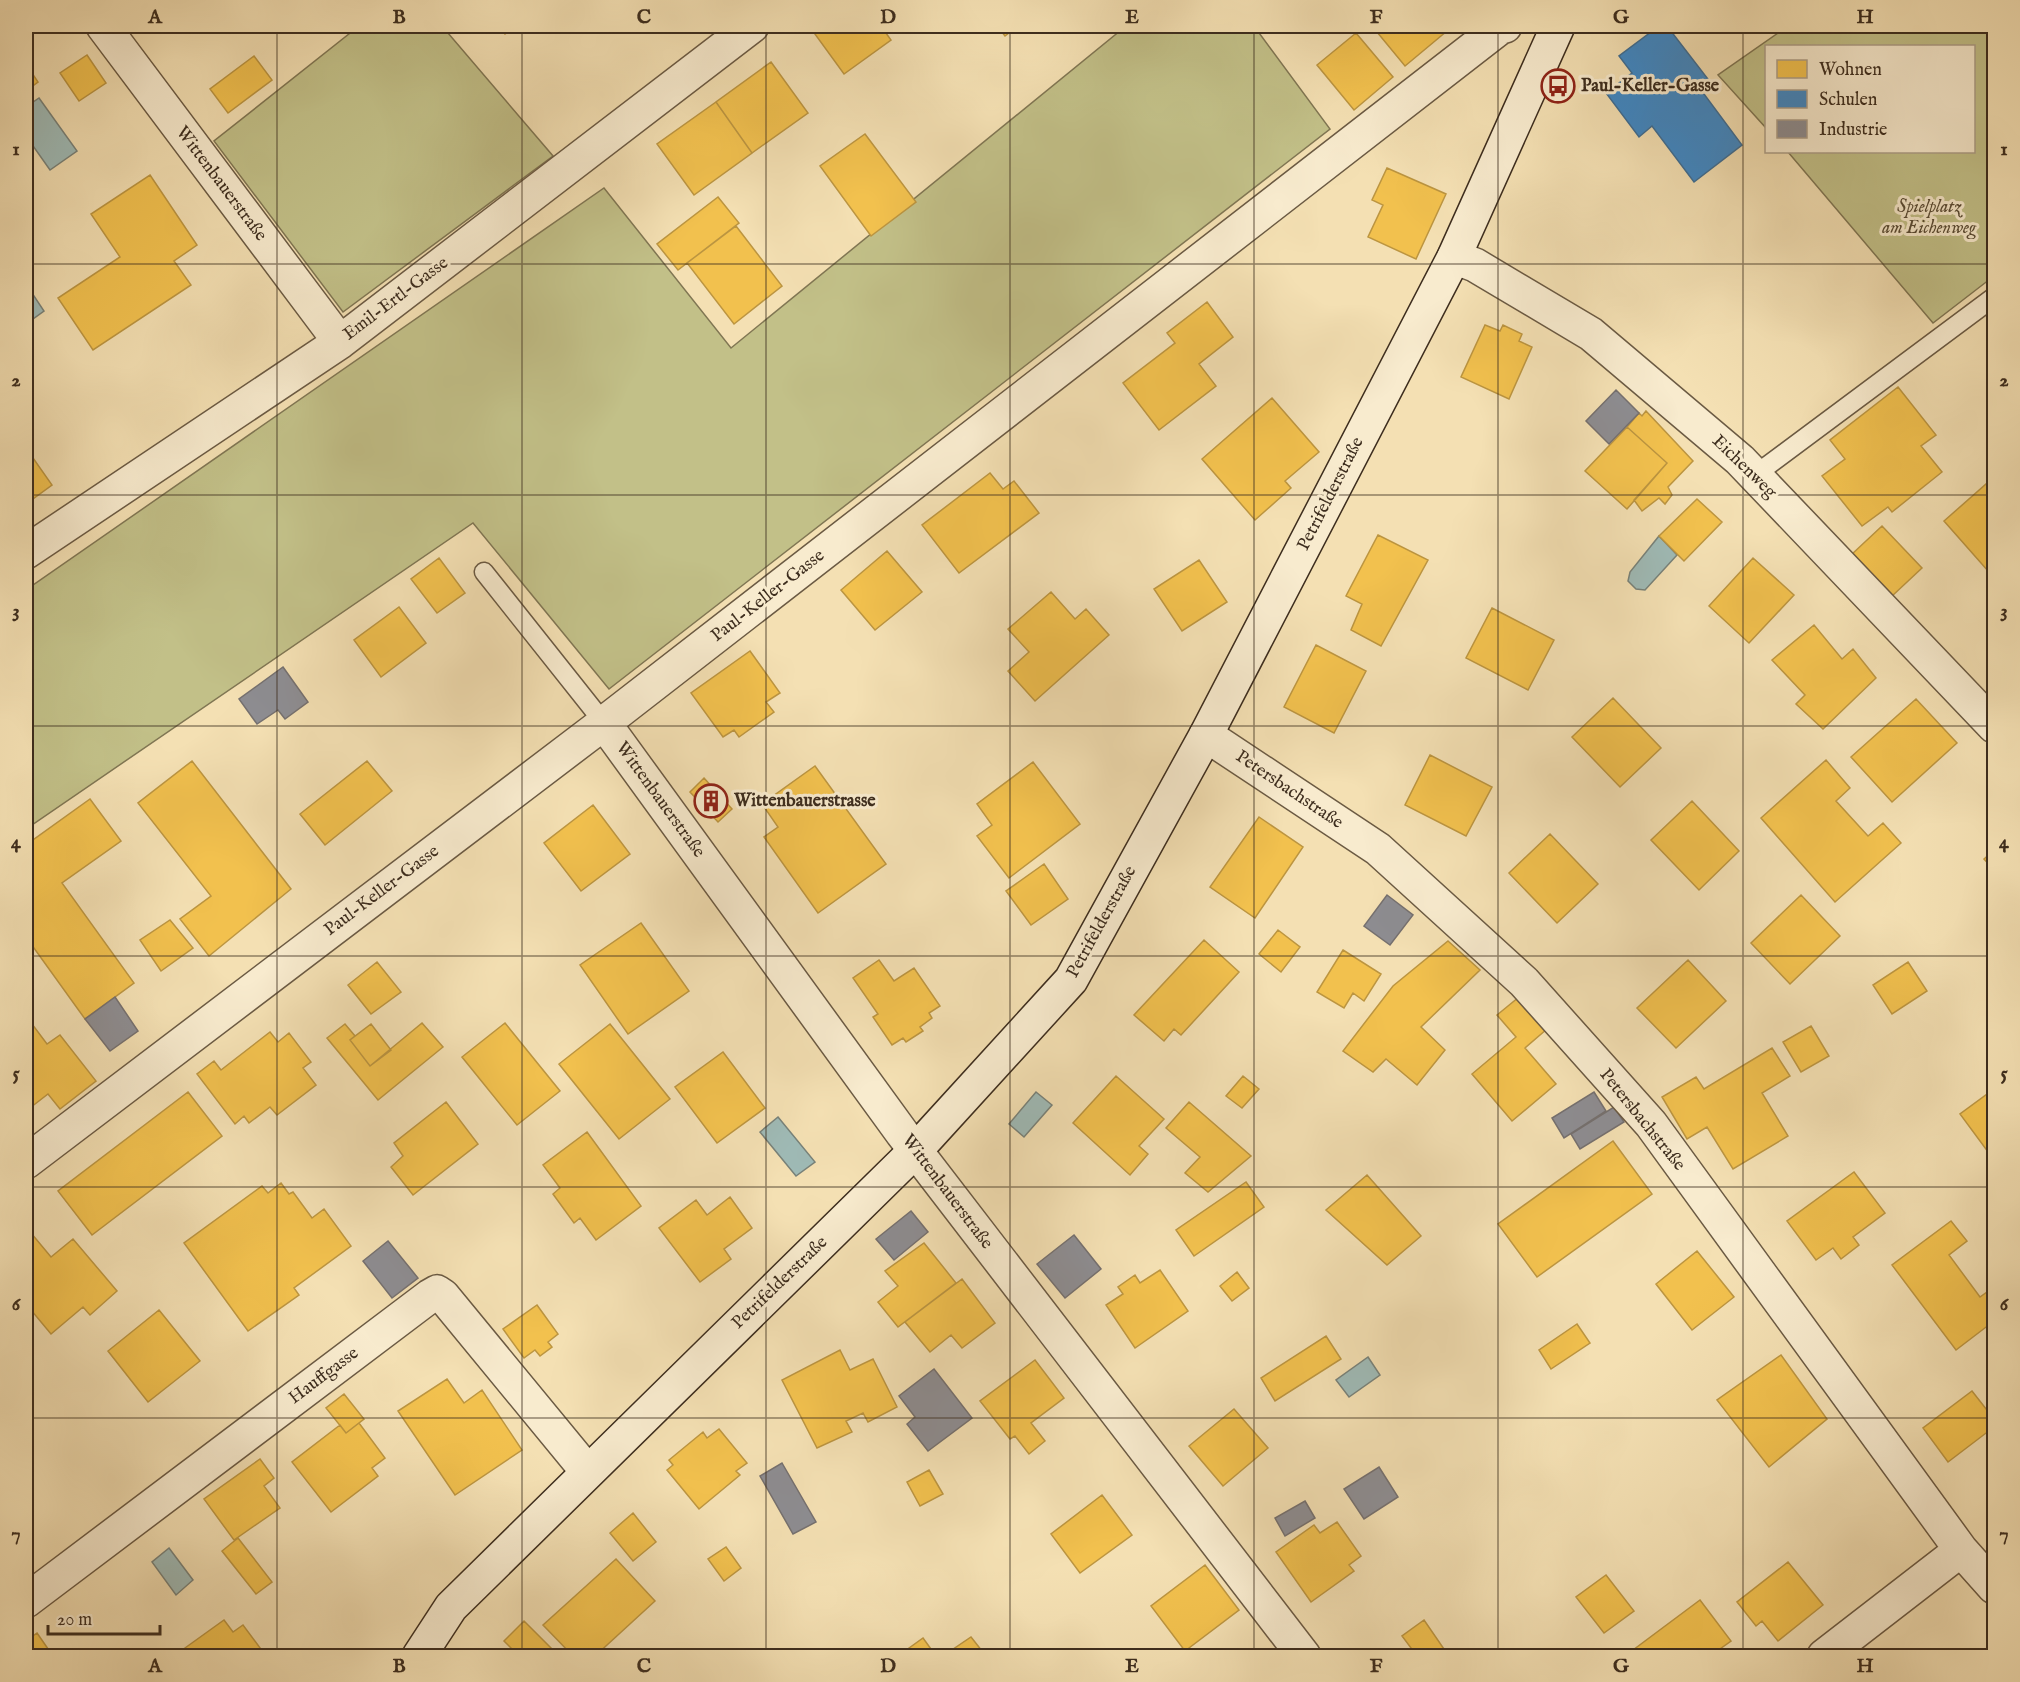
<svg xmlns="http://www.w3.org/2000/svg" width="2020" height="1682" font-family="'IM FELL English',serif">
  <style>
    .green { fill: #c2c088; stroke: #807653; stroke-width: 1.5 }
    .water { fill: #9fbbb7; stroke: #78827a; stroke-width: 1.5 }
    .homes { fill: #f2c14e; stroke: #bc9540; stroke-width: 1.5 }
    .schools { fill: #3f88c5; stroke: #3e6d93; stroke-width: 1.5 }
    .industry { fill: #8d8d92; stroke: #75706f; stroke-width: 1.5 }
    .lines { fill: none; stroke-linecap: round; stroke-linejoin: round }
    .service-casing { stroke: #6b5a43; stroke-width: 21 }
    .minor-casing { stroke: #6b5a43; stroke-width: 36 }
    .secondary-casing { stroke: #3d2d1e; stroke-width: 36 }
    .service { stroke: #f8ebce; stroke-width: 18 }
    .minor { stroke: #f8ebce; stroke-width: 33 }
    .secondary { stroke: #f8ebce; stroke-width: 33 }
    .grid { fill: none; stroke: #3d2d1e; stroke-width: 1.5; stroke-opacity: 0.55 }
    .labels { text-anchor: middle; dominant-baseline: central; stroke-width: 6; stroke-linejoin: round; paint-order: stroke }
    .poi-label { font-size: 18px; font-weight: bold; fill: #3d2d1e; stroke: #f8ebce; text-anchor: start }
    .street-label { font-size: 18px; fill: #3d2d1e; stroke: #f8ebce }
    .park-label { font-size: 18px; font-style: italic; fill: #584a33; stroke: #f8ebce }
    .neatline { fill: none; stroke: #3d2d1e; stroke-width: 2 }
    .grid-label { font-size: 20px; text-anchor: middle; font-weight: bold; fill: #3d2d1e }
  </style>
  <rect width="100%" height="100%" fill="#f4e0b3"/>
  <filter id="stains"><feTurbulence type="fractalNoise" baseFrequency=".00333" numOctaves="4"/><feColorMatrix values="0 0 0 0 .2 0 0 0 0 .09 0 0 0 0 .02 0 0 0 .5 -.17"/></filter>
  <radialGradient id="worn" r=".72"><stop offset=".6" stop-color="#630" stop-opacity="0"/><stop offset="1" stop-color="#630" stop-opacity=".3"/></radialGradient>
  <path class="green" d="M359,26H442L553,156L343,312L214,141Z
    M1126,26H1254L1330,129L609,689L473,523L26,829V590L604,188L731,348Z
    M1788,26H1994V276L1933,323L1788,152H1974V46H1766V128L1718,75Z"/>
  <path class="water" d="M39,98L77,151L50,170L26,136V107Z
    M26,284L44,311L26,324Z
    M1659,536L1677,555L1645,590L1636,589L1628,581L1630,572Z
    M1036,1092L1052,1105L1024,1137L1009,1124Z
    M778,1117L815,1162L796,1176L760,1132Z
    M1368,1357L1380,1375L1349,1397L1336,1380Z
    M169,1548L193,1580L176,1595L152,1562Z"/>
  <path class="homes" d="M498,26H516L505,34Z
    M818,26H881L891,40L844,74L812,30Z
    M997,26H1018L1005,36Z
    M1372,26H1442L1447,31L1405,66Z
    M1356,33L1393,77L1354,110L1317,65Z
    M87,55L106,83L79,101L60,73Z
    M254,56L272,80L228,113L210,89Z
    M771,62L808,113L752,153L716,102Z
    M26,64L38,82L26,91Z
    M716,102L752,153L694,195L657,144Z
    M865,134L916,202L871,236L820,166Z
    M1387,168L1446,194L1416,259L1368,237L1383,205L1372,200Z
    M150,175L197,245L174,261L191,285L93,350L58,298L120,257L91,214Z
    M718,197L739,223L678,270L657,244Z
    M736,226L782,286L734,324L687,263Z
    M1207,302L1233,337L1199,364L1216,386L1159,430L1123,383L1175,343L1167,333Z
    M1485,325L1500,331L1503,325L1522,334L1519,341L1532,347L1509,399L1461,377Z
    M1898,387L1936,435L1921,446L1942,472L1892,512L1888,507L1862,526L1822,476L1845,459L1830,440Z
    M1272,398L1319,452L1285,481L1291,488L1255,520L1202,459Z
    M1646,411L1693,461L1668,487L1672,495L1665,504L1659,498L1642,511L1634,500L1667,463L1627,427L1639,413L1642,416Z
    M1627,427L1667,463L1627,509L1585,471Z
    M26,448L52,485L26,504Z
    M990,473L1003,489L1014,481L1039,513L959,573L922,525Z
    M1994,477V565L1988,571L1944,521Z
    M1697,499L1722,522L1684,561L1659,536Z
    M1882,526L1922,568L1891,597L1851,555Z
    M1378,535L1428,560L1381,646L1351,630L1362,604L1346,596Z
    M887,551L922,592L875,630L841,590Z
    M439,558L465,593L437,613L411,579Z
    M1753,558L1794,595L1749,643L1709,606Z
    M1199,560L1227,602L1182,631L1154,589Z
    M1051,592L1075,619L1086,609L1109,635L1035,701L1008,671L1029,652L1008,629Z
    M399,607L426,643L381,677L354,640Z
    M1492,608L1554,640L1528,690L1466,658Z
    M1814,625L1842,659L1853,649L1876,678L1823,729L1796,704L1805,695L1772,660Z
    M1316,645L1366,671L1334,733L1284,707Z
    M750,651L780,693L766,702L774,712L739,737L734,730L723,737L691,693Z
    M1613,698L1661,748L1620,787L1572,737Z
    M1916,699L1957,743L1892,802L1851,757Z
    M1430,755L1492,787L1466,836L1405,805Z
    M1826,760L1850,788L1836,801L1868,836L1883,823L1901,843L1835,902L1761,818Z
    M192,761L291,889L209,956L180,919L211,896L138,803Z
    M367,761L392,791L325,845L300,814Z
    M1033,762L1080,824L1009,878L977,836L992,825L977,804Z
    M815,766L886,864L818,913L764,837L778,827L762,804Z
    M704,778L732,809L718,822L690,792Z
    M90,799L121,841L62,883L134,983L85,1019L26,937V845Z
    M1692,801L1739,851L1699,890L1651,840Z
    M593,805L630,854L581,891L544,843Z
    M1259,817L1303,847L1255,918L1210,887Z
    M1550,834L1598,884L1557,923L1509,873Z
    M1994,850V870L1984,859Z
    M1044,864L1068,899L1031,925L1006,891Z
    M1801,895L1840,936L1790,984L1751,943Z
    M170,920L193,948L161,971L140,940Z
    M641,923L689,991L628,1034L580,965Z
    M1278,930L1300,947L1281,972L1259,954Z
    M1204,940L1239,972L1181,1035L1174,1029L1164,1041L1134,1015Z
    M1448,941L1480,970L1421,1027L1445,1050L1417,1085L1386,1059L1373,1072L1343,1051L1393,986Z
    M1343,950L1381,974L1364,1001L1353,993L1344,1008L1317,992Z
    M879,960L894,981L914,968L940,1006L929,1013L932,1018L920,1027L923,1031L906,1042L903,1038L892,1045L873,1017L878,1014L853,978Z
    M1688,960L1726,1001L1676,1048L1637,1008Z
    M377,962L401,992L371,1014L348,985Z
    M1908,962L1927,991L1892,1014L1873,985Z
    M1519,997L1547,1029L1525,1048L1556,1084L1512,1121L1472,1074L1516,1037L1497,1015Z
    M26,1016L47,1044L60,1035L96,1081L60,1109L48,1094L26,1111Z
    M422,1023L443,1047L378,1100L327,1038L345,1024L355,1036L350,1040L370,1066Z
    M505,1023L560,1091L517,1125L462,1057Z
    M371,1024L391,1050L370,1066L350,1040Z
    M610,1024L670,1099L619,1139L559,1064Z
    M1811,1026L1829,1056L1801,1072L1783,1042Z
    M270,1032L278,1042L289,1033L311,1062L303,1068L316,1085L277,1115L270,1107L249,1123L244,1116L235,1124L197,1074L214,1061L221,1070Z
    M1772,1048L1790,1076L1762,1093L1788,1136L1733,1169L1707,1127L1687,1139L1662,1097L1696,1077L1704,1089Z
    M723,1052L765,1108L717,1143L675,1087Z
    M1116,1076L1164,1119L1139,1146L1148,1154L1130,1175L1073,1123Z
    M1243,1076L1259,1089L1242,1108L1226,1096Z
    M1994,1089V1160L1960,1114Z
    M188,1092L222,1136L92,1235L58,1191Z
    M446,1102L478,1144L413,1195L391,1167L403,1156L394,1143Z
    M1189,1102L1251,1156L1208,1192L1185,1173L1200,1157L1166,1128Z
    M587,1132L641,1206L596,1240L580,1218L574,1223L553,1194L560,1188L543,1165Z
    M1613,1141L1652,1194L1537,1277L1498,1224Z
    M1854,1172L1885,1213L1853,1237L1859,1245L1841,1259L1833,1248L1816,1260L1787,1221Z
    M1367,1175L1421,1236L1387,1265L1326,1210Z
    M1246,1182L1264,1207L1194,1256L1176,1230Z
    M281,1183L289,1194L293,1192L312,1218L324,1209L351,1246L294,1288L299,1295L248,1331L184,1243L262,1186L268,1193Z
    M730,1197L752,1228L724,1249L731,1259L700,1282L659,1228L696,1200L707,1215Z
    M1951,1221L1967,1241L1949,1255L1980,1297L1994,1287V1321L1956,1350L1892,1265Z
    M26,1227L51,1257L73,1239L117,1291L90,1315L83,1307L51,1334L26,1304Z
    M924,1243L956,1283L898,1327L878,1302L898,1286L885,1271Z
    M1697,1251L1734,1297L1692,1330L1656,1284Z
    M1160,1270L1188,1311L1135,1348L1106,1305L1123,1294L1118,1287L1135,1275L1140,1283Z
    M1237,1272L1249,1288L1232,1301L1220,1286Z
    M962,1279L995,1323L962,1348L951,1335L930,1352L905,1322Z
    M537,1305L558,1334L548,1342L552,1347L540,1356L535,1350L524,1358L503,1329Z
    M159,1310L200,1361L148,1402L108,1351Z
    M1577,1324L1590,1343L1551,1369L1539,1350Z
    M1326,1336L1341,1359L1275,1401L1261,1378Z
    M840,1350L850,1370L873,1359L897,1407L868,1422L863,1413L846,1421L852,1432L817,1448L782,1380Z
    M1781,1355L1827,1419L1769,1467L1717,1400Z
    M1035,1360L1064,1398L1031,1423L1045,1441L1029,1454L1015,1436L1010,1439L980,1401Z
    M447,1379L464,1403L482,1390L522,1450L455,1495L398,1411Z
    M1972,1391L1994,1419V1427L1948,1462L1923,1428Z
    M344,1394L364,1419L346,1433L326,1408Z
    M1234,1409L1268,1448L1223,1486L1189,1446Z
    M359,1423L385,1458L372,1468L378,1476L331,1512L292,1462L340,1425L346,1433Z
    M719,1429L747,1463L736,1471L740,1475L699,1509L667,1470L673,1465L669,1460L703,1432L707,1438Z
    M260,1459L274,1478L264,1486L280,1508L234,1540L204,1499Z
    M929,1470L943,1494L920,1506L907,1482Z
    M1102,1495L1132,1535L1080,1573L1051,1534Z
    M633,1513L656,1542L633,1561L610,1533Z
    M1337,1522L1361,1556L1349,1565L1354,1571L1311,1602L1276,1552L1314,1525L1320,1533Z
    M238,1538L272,1582L256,1594L222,1551Z
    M726,1547L741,1568L724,1581L708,1559Z
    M616,1559L655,1601L595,1656H573L543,1625Z
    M1788,1562L1823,1605L1778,1641L1762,1621L1756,1626L1737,1602Z
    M1205,1565L1239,1610L1185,1651L1151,1606Z
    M1606,1575L1634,1611L1604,1633L1576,1597Z
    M1700,1600L1731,1641L1710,1656H1625Z
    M224,1620L233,1632L243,1625L266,1656H181L178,1653Z
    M1424,1620L1444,1649L1434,1656H1417L1402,1636Z
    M524,1621L559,1656H519L504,1641Z
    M37,1633L53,1656H26V1641Z
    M971,1637L986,1656H943Z
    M923,1638L936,1656H898Z"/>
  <path class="schools" d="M1659,26H1667L1711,83L1701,90L1742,145L1694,182L1652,126L1639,137L1606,93L1632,73L1619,56Z"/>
  <path class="industry" d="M1616,390L1639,413L1609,444L1586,421Z
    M283,667L308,702L285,719L278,710L257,724L239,699Z
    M1387,895L1413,915L1390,945L1364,926Z
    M115,997L138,1031L110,1051L85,1019Z
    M1594,1092L1606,1111L1564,1138L1552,1118Z
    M1614,1107L1624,1122L1580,1149L1571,1134Z
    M911,1211L928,1232L894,1260L876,1239Z
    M1074,1235L1101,1269L1065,1298L1037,1264Z
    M388,1241L418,1278L392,1298L363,1261Z
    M934,1369L972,1418L928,1451L907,1424L915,1417L899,1396Z
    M782,1463L816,1522L793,1534L760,1476Z
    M1379,1467L1398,1497L1364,1519L1344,1489Z
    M1305,1501L1315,1518L1285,1536L1275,1518Z"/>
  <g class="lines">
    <g class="service-casing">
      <path id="service" d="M1755,475L1994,297
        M484,572L604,723"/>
    </g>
    <g class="minor-casing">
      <path id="minor" d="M103,26L340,342
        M1454,257L1475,265L1591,334L1740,460L1994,726
        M26,552L340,342L752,26
        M604,723L902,1133L1304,1656
        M1206,735L1378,849L1524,982L1651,1124L1961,1550L1994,1587
        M26,1162L604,723L1502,26H1505
        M26,1601L430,1296L437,1292L443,1296L587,1471
        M1824,1656L1961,1550"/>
    </g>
    <g class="secondary-casing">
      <path id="secondary" d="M419,1656L451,1607L915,1151L1071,980L1206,735L1454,257L1558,26"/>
    </g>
    <use href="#service" class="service"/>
    <use href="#minor" class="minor"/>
    <use href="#secondary" class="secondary"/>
  </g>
  <path class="grid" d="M277,26V1656M522,26V1656M766,26V1656M1010,26V1656M1254,26V1656M1498,26V1656M1743,26V1656M26,264H1994M26,495H1994M26,726H1994M26,956H1994M26,1187H1994M26,1418H1994"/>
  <defs>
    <g id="bus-ring" transform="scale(1.725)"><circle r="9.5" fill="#f8ebce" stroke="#8f2418" stroke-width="1.5"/><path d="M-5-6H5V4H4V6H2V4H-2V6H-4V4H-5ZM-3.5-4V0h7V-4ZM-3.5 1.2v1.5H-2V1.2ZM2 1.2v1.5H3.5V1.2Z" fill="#8f2418"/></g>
    <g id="building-ring" transform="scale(1.725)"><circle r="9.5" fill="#f8ebce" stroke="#8f2418" stroke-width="1.5"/><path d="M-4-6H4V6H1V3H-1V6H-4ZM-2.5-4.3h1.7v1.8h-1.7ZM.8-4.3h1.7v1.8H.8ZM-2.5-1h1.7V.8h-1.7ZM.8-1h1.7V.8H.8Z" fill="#8f2418"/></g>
  </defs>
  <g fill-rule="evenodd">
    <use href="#bus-ring" x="1558" y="86"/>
    <use href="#building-ring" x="711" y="801"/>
  </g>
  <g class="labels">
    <g class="poi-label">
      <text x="1581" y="86">Paul-Keller-Gasse</text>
      <text x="734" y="801">Wittenbauerstrasse</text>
    </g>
    <g class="street-label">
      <text transform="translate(221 184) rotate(53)">Wittenbauerstraße</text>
      <text transform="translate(396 299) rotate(-37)">Emil-Ertl-Gasse</text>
      <text transform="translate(1744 467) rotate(44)">Eichenweg</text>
      <text transform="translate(1331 494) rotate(-63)">Petrifelderstraße</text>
      <text transform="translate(768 596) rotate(-38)">Paul-Keller-Gasse</text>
      <text transform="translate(1289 790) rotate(34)">Petersbachstraße</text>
      <text transform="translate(660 800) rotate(54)">Wittenbauerstraße</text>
      <text transform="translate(382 891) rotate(-37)">Paul-Keller-Gasse</text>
      <text transform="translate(1102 922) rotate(-61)">Petrifelderstraße</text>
      <text transform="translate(1642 1120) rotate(51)">Petersbachstraße</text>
      <text transform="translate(947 1192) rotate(53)">Wittenbauerstraße</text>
      <text transform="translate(780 1283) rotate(-44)">Petrifelderstraße</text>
      <text transform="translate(324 1376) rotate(-37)">Hauffgasse</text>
    </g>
    <g class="park-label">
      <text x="1929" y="207">Spielplatz<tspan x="1929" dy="21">am Eichenweg</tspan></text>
    </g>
  </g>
  <rect width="2020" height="1682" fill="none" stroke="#f4e0b3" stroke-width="66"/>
  <rect x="1765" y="45" width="210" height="108" fill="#f8ebce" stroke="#ad9f88" stroke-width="1.5"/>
  <rect x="1777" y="60" width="30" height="18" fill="#f2c14e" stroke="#ad9f88" stroke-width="1.5"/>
  <text x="1819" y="75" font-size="18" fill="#3d2d1e">Wohnen</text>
  <rect x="1777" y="90" width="30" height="18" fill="#3f88c5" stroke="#ad9f88" stroke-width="1.5"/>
  <text x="1819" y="105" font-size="18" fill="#3d2d1e">Schulen</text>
  <rect x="1777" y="120" width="30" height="18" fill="#8d8d92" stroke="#ad9f88" stroke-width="1.5"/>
  <text x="1819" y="135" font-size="18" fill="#3d2d1e">Industrie</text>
  <path d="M48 1625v9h112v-9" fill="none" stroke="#3d2d1e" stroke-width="3"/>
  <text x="57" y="1625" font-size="18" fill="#3d2d1e" stroke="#f8ebce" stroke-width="4.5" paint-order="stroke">20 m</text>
  <rect x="33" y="33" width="1954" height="1616" class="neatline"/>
  <g class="grid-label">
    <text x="155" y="23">A</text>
    <text x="399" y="23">B</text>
    <text x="644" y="23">C</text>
    <text x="888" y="23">D</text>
    <text x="1132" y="23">E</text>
    <text x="1376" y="23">F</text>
    <text x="1621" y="23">G</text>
    <text x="1865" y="23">H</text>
    <text x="16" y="155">1</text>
    <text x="2004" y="155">1</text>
    <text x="16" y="386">2</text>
    <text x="2004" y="386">2</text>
    <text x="16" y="617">3</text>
    <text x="2004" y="617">3</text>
    <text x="16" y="848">4</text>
    <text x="2004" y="848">4</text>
    <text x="16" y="1079">5</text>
    <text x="2004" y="1079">5</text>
    <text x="16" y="1310">6</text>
    <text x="2004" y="1310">6</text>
    <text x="16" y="1540">7</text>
    <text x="2004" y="1540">7</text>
    <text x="155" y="1672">A</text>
    <text x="399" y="1672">B</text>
    <text x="644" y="1672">C</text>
    <text x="888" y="1672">D</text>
    <text x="1132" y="1672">E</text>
    <text x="1376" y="1672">F</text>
    <text x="1621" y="1672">G</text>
    <text x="1865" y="1672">H</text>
  </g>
  <rect width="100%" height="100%" filter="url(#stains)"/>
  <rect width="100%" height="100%" fill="url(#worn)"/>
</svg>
